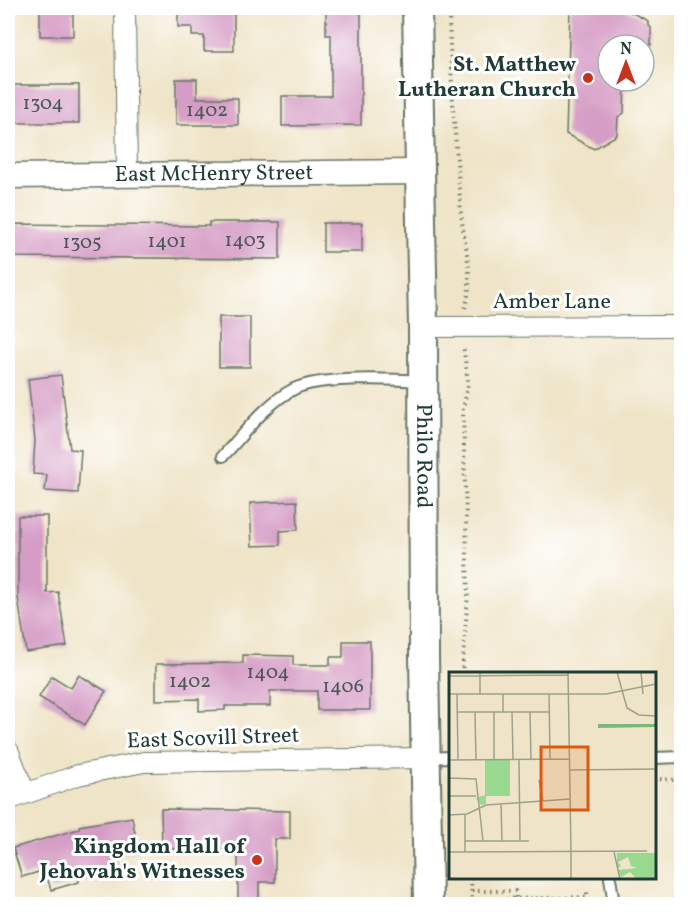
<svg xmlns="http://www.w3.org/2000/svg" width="689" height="912" font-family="Vollkorn,serif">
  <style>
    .building { fill: #d59cc5 }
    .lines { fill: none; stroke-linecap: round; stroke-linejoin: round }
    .service-casing { stroke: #687767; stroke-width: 14 }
    .minor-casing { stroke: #687767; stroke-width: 22 }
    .tertiary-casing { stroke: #687767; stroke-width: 27 }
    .secondary-casing { stroke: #687767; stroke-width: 32 }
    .path { stroke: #687767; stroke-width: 4; stroke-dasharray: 1.5 4.5; stroke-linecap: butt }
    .service { stroke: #fff; stroke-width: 10 }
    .minor { stroke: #fff; stroke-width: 20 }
    .tertiary { stroke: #fff; stroke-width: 24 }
    .secondary { stroke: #fff; stroke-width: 28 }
    .poi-dot { fill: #c8321e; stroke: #fff; stroke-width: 2 }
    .labels { text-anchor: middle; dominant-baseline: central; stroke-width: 6; stroke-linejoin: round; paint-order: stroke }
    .number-label { font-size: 20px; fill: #4c5558 }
    .poi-label { font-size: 22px; font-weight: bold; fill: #1f3d34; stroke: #fff; text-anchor: end }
    .street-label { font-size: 22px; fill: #1f3d34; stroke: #fff }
    .inset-road { fill: none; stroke: #9ca18c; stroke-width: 1.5 }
    .view { fill: #de580e; fill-opacity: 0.15; stroke: #de580e; stroke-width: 3 }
    .inset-edge { fill: none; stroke: #1f3d34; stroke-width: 3 }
  </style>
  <rect width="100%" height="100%" fill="#fff"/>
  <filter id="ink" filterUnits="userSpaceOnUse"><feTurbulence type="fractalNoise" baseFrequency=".0167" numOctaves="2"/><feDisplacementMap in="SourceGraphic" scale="12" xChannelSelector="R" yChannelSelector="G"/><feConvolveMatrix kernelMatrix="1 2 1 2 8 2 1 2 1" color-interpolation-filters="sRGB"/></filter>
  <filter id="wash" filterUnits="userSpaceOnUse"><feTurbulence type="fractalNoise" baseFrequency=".008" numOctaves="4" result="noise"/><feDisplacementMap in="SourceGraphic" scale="24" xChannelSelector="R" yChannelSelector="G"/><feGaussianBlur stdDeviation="1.35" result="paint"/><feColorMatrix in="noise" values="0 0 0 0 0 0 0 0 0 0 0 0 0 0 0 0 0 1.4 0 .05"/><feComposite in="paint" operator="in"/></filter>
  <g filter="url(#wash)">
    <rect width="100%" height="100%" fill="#efe4c7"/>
    <g id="blocks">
      <path class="building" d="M40,8H73V36H40Z
        M178,8H234V51H204V36H192V27H178Z
        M326,8H361V125L282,126V96H331V35H326Z
        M570,8H623L648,21V25L651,27V45H608V81H625L624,113L618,117L617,135L594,149L566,134Z
        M176,79H197V98H238V125H176Z
        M8,85H79V123H8Z
        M209,222H280V259L8,257V224L209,226Z
        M323,223H362V252H323Z
        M219,317H250V367H219Z
        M61,375L70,449L81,450L78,493L45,491L47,475L33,474L35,440L28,379Z
        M297,501L298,530L280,531V545L252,546L250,503Z
        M18,516H47V593L58,592L67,646L26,652L18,598Z
        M343,641H370V710H317V691H270V706H225V710L199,711V699L156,700V664L243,663V655L293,656V665H330V657H343Z
        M79,675L106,691L85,725L39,697L52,676L71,688Z
        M161,809L290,811V839H275V882H259V900H238V849H162Z
        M132,817L138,850L115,854L118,871L79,878V882L51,890L45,870L22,877L13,848L79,829V826Z"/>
    </g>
  </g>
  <g filter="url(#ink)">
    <use href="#blocks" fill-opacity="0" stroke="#687767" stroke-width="1.5"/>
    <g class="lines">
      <g class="service-casing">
        <path id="service" d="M223,456C244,434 266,403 294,389C319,376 393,379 423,381
          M427,758L450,757
          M654,758L682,757
          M610,878L614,904"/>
      </g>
      <g class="minor-casing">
        <path id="minor" d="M125,8L127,176
          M423,327L682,326
          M8,750L25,793
          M8,800L78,775L144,762L425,758"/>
      </g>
      <g class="tertiary-casing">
        <g id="tertiary">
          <path id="s1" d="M8,176L419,172"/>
        </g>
      </g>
      <g class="secondary-casing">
        <g id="secondary">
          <path id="s2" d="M417,8L423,327L424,656L428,904"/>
        </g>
      </g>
      <path class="path" d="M449,8C450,76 456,145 461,213C464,244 475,277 465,308
        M676,8L682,39
        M462,674L468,594L463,410L468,382L463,345
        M654,779L682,780
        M471,878L472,904
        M472,891H515L516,899
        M506,899L587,897V892"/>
      <use href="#service" class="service"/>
      <use href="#minor" class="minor"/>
      <use href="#tertiary" class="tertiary"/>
      <use href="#secondary" class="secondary"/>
    </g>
  </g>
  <g class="poi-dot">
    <circle cx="588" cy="78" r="6"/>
    <circle cx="257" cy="860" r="6"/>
  </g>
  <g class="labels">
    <g class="number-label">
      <text x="43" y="104">1304</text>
      <text x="207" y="111">1402</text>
      <text x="245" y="241">1403</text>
      <text x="167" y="242">1401</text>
      <text x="82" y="243">1305</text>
      <text x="268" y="673">1404</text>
      <text x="190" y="682">1402</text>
      <text x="343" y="687">1406</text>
    </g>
    <g class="poi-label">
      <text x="576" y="65">St. Matthew<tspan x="576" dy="25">Lutheran Church</tspan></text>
      <text x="245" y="847">Kingdom Hall of<tspan x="245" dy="25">Jehovah's Witnesses</tspan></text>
    </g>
    <g class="street-label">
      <text stroke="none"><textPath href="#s1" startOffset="206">East McHenry Street</textPath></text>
      <text x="552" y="302">Amber Lane</text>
      <text stroke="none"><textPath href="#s2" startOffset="448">Philo Road</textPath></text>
      <text transform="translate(213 739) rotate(-2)">East Scovill Street</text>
    </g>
  </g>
  <g transform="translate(449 672)">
    <rect width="207" height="207" fill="#efe4c7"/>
    <path d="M36,88H61V124H37V132L32,133L27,126L36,123ZM168,181H207V207H188L181,200L172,205L169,198L188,196L182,194L179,185L169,190L172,194L168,197Z" fill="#98d88f"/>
    <path d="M149,52H207V55L149,56Z" fill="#7ab87a"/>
    <path class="inset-road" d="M119,0L122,180M168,0L178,36L190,43L207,44M192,0L194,22M0,4L119,3M0,22H157L207,12M8,22L9,88M31,22V0M54,22V40M100,22L101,87M8,40H100M26,40L27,88M45,40V88M63,40L64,87M81,40L82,87M0,88L121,87M70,88L71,169M121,98L207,97M0,106L27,107L34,169M90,108L94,129M0,124H27M52,133L53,169M16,142V180M0,143L18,142L37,133L121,127M16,169H80M0,180L198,179M122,180V207M165,180L171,207"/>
    <path class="view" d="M92,75H139V138H92Z"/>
    <rect width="207" height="207" class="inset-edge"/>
  </g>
  <rect width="689" height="912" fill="none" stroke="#fff" stroke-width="30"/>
  <g transform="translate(626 63)"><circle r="28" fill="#ffffff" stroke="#a5b1ae" stroke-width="1.5"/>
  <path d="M0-4.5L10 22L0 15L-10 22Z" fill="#c8321e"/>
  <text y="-9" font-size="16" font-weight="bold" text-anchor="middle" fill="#1f3d34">N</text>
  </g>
</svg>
